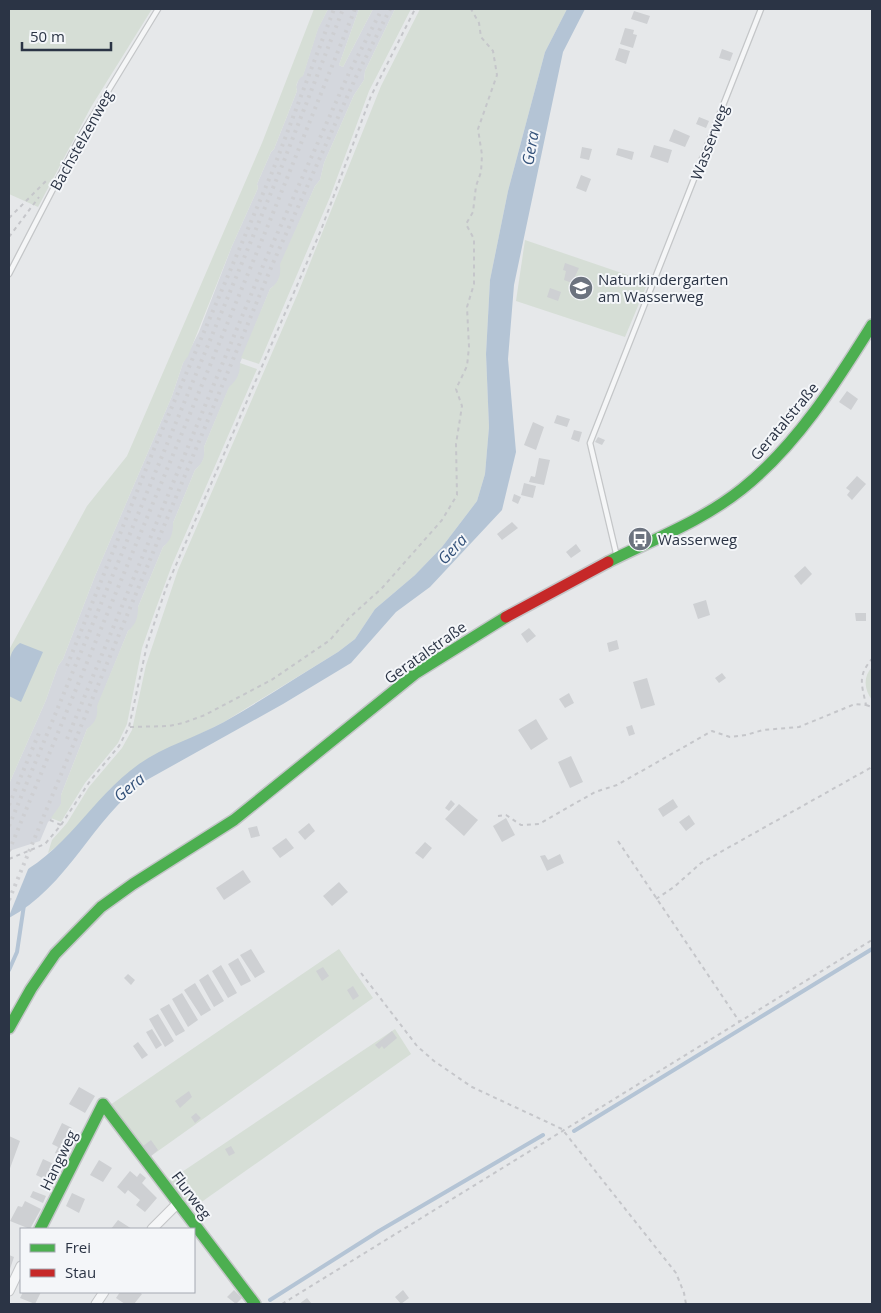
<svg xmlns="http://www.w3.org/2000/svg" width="881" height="1313" font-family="'Open Sans',sans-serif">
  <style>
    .built { fill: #d4d7dd }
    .green { fill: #d6ded6 }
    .water { fill: #b4c4d5 }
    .pier { fill: #e6e8ea }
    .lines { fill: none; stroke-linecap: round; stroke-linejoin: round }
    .stream { stroke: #b4c4d5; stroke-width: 4 }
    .building { fill: #ced0d3 }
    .lane-casing { stroke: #c4c6c8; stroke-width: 7 }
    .street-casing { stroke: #c4c6c8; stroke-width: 11 }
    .fast-casing { stroke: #c4c6c8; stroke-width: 14 }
    .jam-casing { stroke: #c4c6c8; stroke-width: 14 }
    .path { stroke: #c5c6ca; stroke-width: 2; stroke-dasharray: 4 4; stroke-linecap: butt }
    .lane { stroke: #f5f6f7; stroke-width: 4.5 }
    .street { stroke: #f5f6f7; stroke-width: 9 }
    .fast { stroke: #4caf50; stroke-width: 11 }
    .jam { stroke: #c62828; stroke-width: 11 }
    .rail { stroke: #cecfd2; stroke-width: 4; stroke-dasharray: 2.5 5; stroke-linecap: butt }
    .labels { text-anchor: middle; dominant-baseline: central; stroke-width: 4; stroke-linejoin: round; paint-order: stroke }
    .street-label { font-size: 15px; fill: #2b3445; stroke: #f4f6f9 }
    .poi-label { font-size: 15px; fill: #2b3445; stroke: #f4f6f9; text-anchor: start }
    .water-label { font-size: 16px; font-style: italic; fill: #34527a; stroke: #f4f6f9 }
  </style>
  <rect width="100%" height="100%" fill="#e6e8ea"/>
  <path class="built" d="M328,9H359L339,65L343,67L373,9H395L365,71L364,80L354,95L324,163L320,180L315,186L281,264V274L277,283L270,289L240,363V372L236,381L229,388L204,447L205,456L201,464L195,470L173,523V532L170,541L163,547L138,607V616L135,626L128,631L98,705V715L94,724L87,729L61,795V804L57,814L48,822L40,841L9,851V784L46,700L58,666L63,659L95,576L172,396L183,363L199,332L232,246L258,188L257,184L271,152L274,149L297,91L296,87L299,78L303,75L318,28Z"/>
  <path class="green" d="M9,9H152L91,107L38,207L9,194Z
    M314,9H328L318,29L303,76C298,79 295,85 297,91L274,149L271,152L257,184L258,188L232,246L188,356L183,363L172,396L95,576L63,659L58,666L46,700L9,784V650L87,506L127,456L262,143Z
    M359,9H373L343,67L339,65Z
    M395,9H411L369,91L330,197L259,364L241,358L270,289C279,282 281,276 280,264L315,186L320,180L324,163L354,95L364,80L365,71Z
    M420,9H567L545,52L508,191L490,280L486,354L489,427L485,474L477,501L442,547L415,575L375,609L355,639L338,652L224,722L140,764L110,789L68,838L48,853L52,840L67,823L89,787L122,748L132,730L146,665L178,570L298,293L381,86Z
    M525,240L648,282L625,337L516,301Z
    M240,363L257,369L172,565L155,611L142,648L127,724L118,743L85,783L61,822L51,818L61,804V795L87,729C96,722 98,716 97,706L128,631C136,624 138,618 138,607L163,547C171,540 173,534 173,523L195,470C203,463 205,457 204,447L229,387C237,380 240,374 240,363Z
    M872,667V700C864,689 863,677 872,667Z
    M339,949L373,998L151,1156L110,1105Z
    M395,1029L411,1054L193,1208L167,1182Z"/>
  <path class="water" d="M567,9H585L563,52L514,285L508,359L516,452L502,510L430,587L396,612L351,663L283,704L145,781C92,819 68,887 9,918V879C64,856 91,798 139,764C164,746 197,737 224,722C263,700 300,675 338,652L355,639L375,609L415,575L442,547L477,501L485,474L489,427L486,354L490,280L508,191L545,52Z
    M20,643L43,652L21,702L9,696C9,679 4,654 20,643Z"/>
  <path class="pier" d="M29,867L9,916V876Z"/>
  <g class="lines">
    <path class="stream" d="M9,970L17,952L24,905
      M574,1131L872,949
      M270,1300L379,1231L543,1135"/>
  </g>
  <path class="building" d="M634,11L650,16L647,24L631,19Z
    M625,28L634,30L633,34L637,35L633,48L620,44Z
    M619,48L630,51L626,64L615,60Z
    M722,49L733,53L730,61L719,58Z
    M699,117L709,121L706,128L696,124Z
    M674,129L690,136L685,147L669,141Z
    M654,145L672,150L668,163L650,157Z
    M582,147L592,149L589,160L580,158Z
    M618,148L634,152L632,160L616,155Z
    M581,175L591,179L586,192L576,188Z
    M565,263L579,268L572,283L564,280L566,271L563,270Z
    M550,288L561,292L558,301L547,297Z
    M847,391L858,399L851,410L839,402Z
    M557,415L570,419L567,427L554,423Z
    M533,422L544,427L536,450L524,445Z
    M574,430L582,432L579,442L571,439Z
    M598,437L605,440L602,445L595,442Z
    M539,458L550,460L544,485L529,482L531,476L535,477Z
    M857,476L866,484L852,500L847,495L850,491L846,488Z
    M524,483L536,486L533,498L521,495Z
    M514,494L521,497L518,504L512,501Z
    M512,522L518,528L502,540L497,534Z
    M576,544L581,551L571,558L566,552Z
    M805,566L812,574L801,585L794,576Z
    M706,600L710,615L698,619L693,604Z
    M855,613H866V621H856Z
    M529,628L536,636L527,643L521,634Z
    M617,640L619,649L609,652L607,643Z
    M722,673L726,678L719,683L715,678Z
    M647,678L655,705L641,709L633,682Z
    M569,693L574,703L565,708L559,699Z
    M536,719L548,739L531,750L518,730Z
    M632,725L635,734L629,736L626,727Z
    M571,756L583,782L570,788L558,762Z
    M673,799L678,807L663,817L658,809Z
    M451,800L455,804L449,811L445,808Z
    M459,804L478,820L464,836L445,819Z
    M689,815L695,824L686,831L679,822Z
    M506,818L515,835L502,842L493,826Z
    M309,823L315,831L305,840L298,832Z
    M257,826L260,836L251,838L248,828Z
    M286,838L294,848L280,858L272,848Z
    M425,842L432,848L423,859L415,853Z
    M560,854L564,863L547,871L540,856L545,855L548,860Z
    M243,870L251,882L224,900L216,888Z
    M339,882L348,892L332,906L323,896Z
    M251,949L265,972L255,978L240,955Z
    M238,958L251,981L241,986L228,964Z
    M221,965L237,993L228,998L212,971Z
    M323,967L329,976L322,981L316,971Z
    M128,974L135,980L131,985L124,978Z
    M208,974L224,1001L214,1007L199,980Z
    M195,983L211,1010L201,1016L184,990Z
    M353,986L359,996L353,1000L347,990Z
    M182,993L198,1020L188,1027L172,999Z
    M169,1004L185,1031L176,1036L160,1009Z
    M158,1014L174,1041L165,1047L149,1019Z
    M152,1029L162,1045L156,1049L146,1032Z
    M392,1031L397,1038L384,1049L382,1046L379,1049L375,1045Z
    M138,1042L148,1055L142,1059L133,1046Z
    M79,1087L95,1096L85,1113L69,1104Z
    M189,1091L192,1097L180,1108L175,1101Z
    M196,1113L201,1118L195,1123L191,1117Z
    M62,1123L72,1128L70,1132L77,1135L66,1158L55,1153L58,1147L52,1144Z
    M9,1136L20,1141L9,1171Z
    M151,1140L158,1150L151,1156L143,1146Z
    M231,1146L235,1153L229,1156L225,1149Z
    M43,1159L60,1167L53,1183L36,1175Z
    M99,1160L112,1168L103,1182L90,1175Z
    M130,1171L137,1177L140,1173L146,1178L142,1183L157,1198L145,1212L136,1205L140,1200L128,1190L125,1194L117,1187Z
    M33,1191L46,1196L43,1203L30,1197Z
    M72,1193L85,1199L79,1213L66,1206Z
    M25,1201L41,1209L30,1229L10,1221L18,1206L22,1207Z
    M118,1220L132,1229H111Z
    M9,1255L14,1257L9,1272Z
    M234,1290L242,1298L236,1304L227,1297Z
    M403,1290L409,1298L401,1304L395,1297Z
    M23,1292H41L35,1304L20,1298Z
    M120,1292H139L142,1294L134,1304H125L116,1298Z
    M307,1298L312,1304H299Z"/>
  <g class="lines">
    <g class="lane-casing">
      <path id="lane" d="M9,274L80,137L158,9
        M617,557L590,443L761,9"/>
    </g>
    <g class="street-casing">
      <path id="street" d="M152,1229L179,1202
        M9,1291L21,1266
        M96,1304L104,1292"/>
    </g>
    <g class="fast-casing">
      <path id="fast" d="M608,562C654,539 702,521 742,489C797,445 835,384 872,325
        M9,1028L31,989L55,954L101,907L133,884L234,820L416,673L506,617
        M40,1229L103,1104L255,1304"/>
    </g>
    <g class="jam-casing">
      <path id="jam" d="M506,617L608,562"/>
    </g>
    <path class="path" d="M9,218L48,179
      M9,237L39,197
      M866,705L872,707
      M130,727L169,726L183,723L205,715L273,679L330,640L349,618L382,588L442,520L457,495L456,444L462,406L456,389L467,366L469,347L467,307L474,284V239L466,224L473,212L476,186L481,172L482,155L478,129L497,75L493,51L481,37L479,23L471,9
      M498,816L506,815L521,825L539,824L595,792L617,785L712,731L730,737L746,735L763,730L799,727L855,704L866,705C862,685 857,676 872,659
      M50,820L61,825
      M618,841L739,1021
      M9,859L45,844L61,825L90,781L119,746L129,727L147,645L166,588L321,230L371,96L415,9
      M656,899L674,887L701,863L872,767
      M361,973L417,1046L434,1061L472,1087L562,1129L676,1273L684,1293L686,1304
      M282,1304L872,940"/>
    <use href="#lane" class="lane"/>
    <use href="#street" class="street"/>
    <use href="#fast" class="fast"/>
    <use href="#jam" class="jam"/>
    <path class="rail" d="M67,666L154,449L273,170L334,9
      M67,739L265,261L349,73L382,9
      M9,805L39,733
      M9,826L280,171L343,9
      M9,851L271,218L355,9
      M9,900L273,263L356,77L390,9"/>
  </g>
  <defs>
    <g id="school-disc" transform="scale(1.25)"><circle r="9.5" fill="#6c737f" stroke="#f4f6f9"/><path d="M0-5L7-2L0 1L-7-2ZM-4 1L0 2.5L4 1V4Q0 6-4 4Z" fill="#fff"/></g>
    <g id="bus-disc" transform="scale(1.25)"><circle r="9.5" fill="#6c737f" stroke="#f4f6f9"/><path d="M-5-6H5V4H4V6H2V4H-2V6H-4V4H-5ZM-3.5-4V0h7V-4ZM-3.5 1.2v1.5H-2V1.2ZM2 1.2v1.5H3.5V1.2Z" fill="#fff"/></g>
  </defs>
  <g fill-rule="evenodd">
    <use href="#school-disc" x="581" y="288"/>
    <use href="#bus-disc" x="640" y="539"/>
  </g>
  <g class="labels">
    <g class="street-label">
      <text transform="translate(81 140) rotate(-61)">Bachstelzenweg</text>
      <text transform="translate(709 142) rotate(-69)">Wasserweg</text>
      <text transform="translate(784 421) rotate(-50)">Geratalstraße</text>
      <text transform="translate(425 652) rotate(-35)">Geratalstraße</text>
      <text transform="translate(58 1160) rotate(-64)">Hangweg</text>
      <text transform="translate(192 1195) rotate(53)">Flurweg</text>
    </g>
    <g class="poi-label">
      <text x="598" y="279">Naturkindergarten<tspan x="598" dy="17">am Wasserweg</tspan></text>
      <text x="658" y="539">Wasserweg</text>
    </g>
    <g class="water-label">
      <text transform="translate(530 148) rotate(-80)">Gera</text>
      <text transform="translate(452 549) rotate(-47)">Gera</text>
      <text transform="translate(129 787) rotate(-39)">Gera</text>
    </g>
  </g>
  <rect width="881" height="1313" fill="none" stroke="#2b3445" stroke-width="20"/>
  <rect x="20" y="1228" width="175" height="65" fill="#f4f6f9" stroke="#a4a8b1"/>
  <rect x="30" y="1244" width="25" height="8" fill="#4caf50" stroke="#a4a8b1"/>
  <text x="65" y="1253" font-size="15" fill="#2b3445">Frei</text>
  <rect x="30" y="1269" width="25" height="8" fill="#c62828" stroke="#a4a8b1"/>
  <text x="65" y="1278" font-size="15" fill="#2b3445">Stau</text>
  <path d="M22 42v8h89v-8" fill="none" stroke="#2b3445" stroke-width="2.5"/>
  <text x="30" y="42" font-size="15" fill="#2b3445" stroke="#f4f6f9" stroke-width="4" paint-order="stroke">50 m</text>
</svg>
